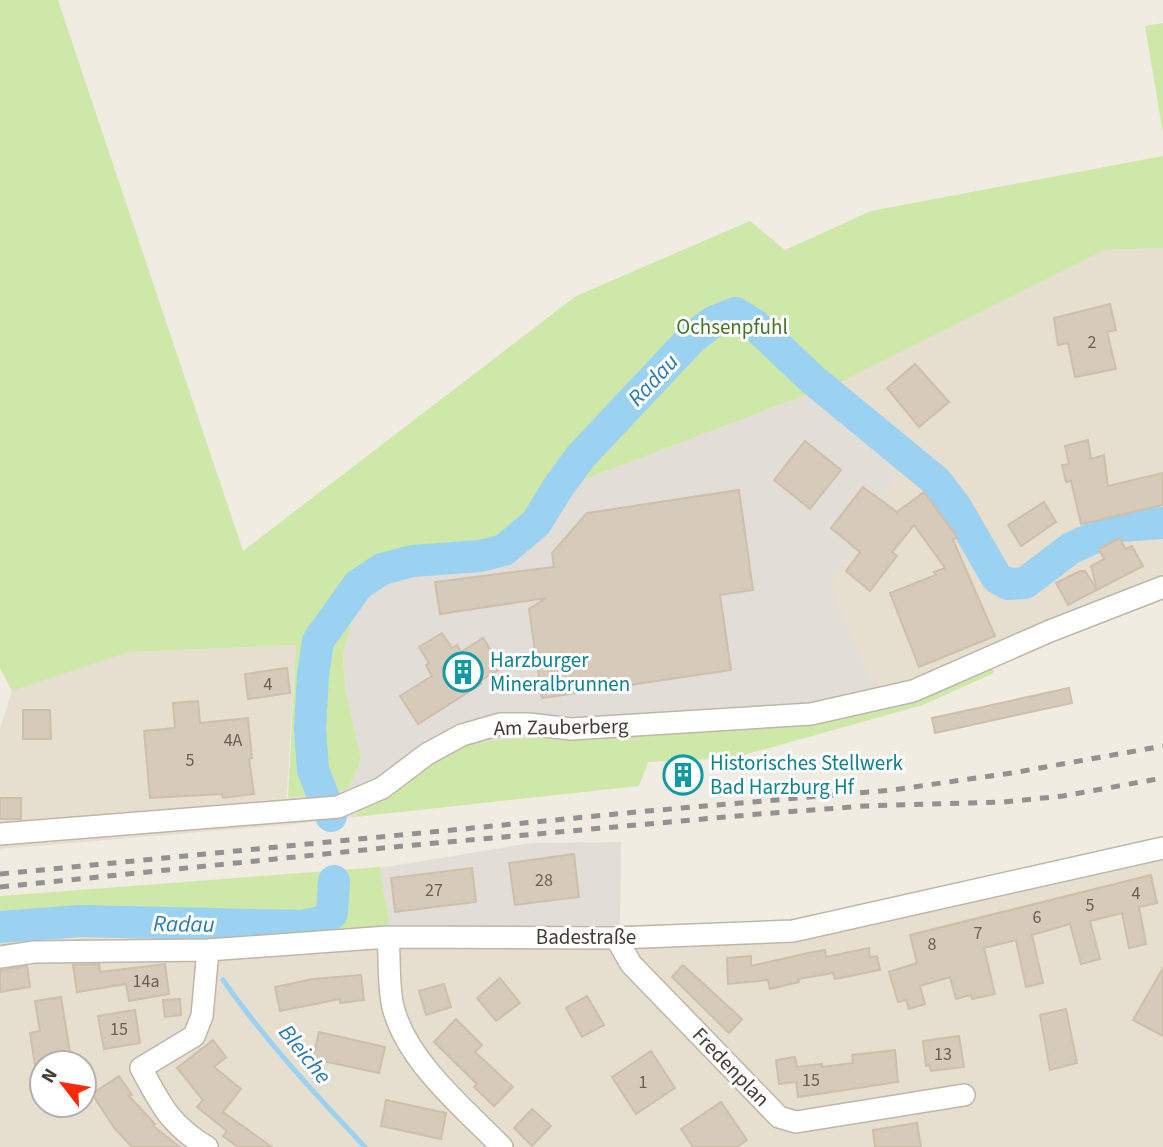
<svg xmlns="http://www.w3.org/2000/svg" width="1163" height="1147" font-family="'Source Sans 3',sans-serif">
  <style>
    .residential { fill: #e6decf; fill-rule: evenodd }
    .industrial { fill: #e3ddd7 }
    .green { fill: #cde8a8 }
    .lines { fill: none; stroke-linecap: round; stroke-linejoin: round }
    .stream { stroke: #9bd1f1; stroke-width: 5 }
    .river { stroke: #9bd1f1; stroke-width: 32 }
    .building { fill: #d6caba; stroke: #cebfaa; stroke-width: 2 }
    .minor-casing { stroke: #c0b6a7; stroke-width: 24 }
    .minor { stroke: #fff; stroke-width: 21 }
    .rail { stroke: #929292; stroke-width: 5; stroke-dasharray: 9 9; stroke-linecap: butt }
    .labels { text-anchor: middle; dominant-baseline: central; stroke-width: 6; stroke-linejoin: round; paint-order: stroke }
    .number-label { font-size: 18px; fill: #686054 }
    .park-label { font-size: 21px; fill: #467525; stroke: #fff }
    .culture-label { font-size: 21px; fill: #0d838f; stroke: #fff; text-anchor: start }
    .street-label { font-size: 21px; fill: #433c32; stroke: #fff }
    .water-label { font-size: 23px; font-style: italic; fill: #2a7cb0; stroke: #fff }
  </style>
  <rect width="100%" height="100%" fill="#f1ece2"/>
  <path class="residential" d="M1163,248V598L881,701L829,586L896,478L843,381L1105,250Z
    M296,645L285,825L0,849V729L12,691L129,652Z
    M1163,842V1147H0V937L50,931L390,929L787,922ZM42,1063H84V1105H42Z"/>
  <path class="industrial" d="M843,381L896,478L830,586L881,701L698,730L508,739L459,745L355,813V817L285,825L288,798L344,791L351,784L361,759L345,686L343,656L352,621L360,602L377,587L454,566L562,488Z
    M621,842L620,925L390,929L380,868L531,843Z"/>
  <path class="green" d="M0,0H58L243,551L576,296L750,221L785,250L871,211L1163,156V248L1105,250L843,381L562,488L454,566L377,587L360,602L352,621L343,656L345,686L361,759L351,784L344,791L288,798L296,645L129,652L12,691L0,668Z
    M1163,23V133L1145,26Z
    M992,665L994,673L923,705L733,758L648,762L639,786L355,817L357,810L459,745L508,739L698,730Z
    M380,867L390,929L50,931L0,937V896Z"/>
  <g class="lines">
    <path class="stream" d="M223,980C265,1040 315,1094 365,1147"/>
    <path class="river" d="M331,816L313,770L310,729L313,675L318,641L358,585L382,569L413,561L480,556L504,550L536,523L559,486L581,456L692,338L713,322L736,313L755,325L812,379L936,481L956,507L997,578L1008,584L1025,583L1071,548L1121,526L1163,523
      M0,927L80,921L301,926L322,922L332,913L334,881"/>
  </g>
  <path class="building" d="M1110,304L1116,330L1107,332L1116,369L1075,377L1068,343L1058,345L1054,318Z
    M915,364L949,402L919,427L887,388Z
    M1088,440L1091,459L1104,455L1108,486L1163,473V505L1081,524L1071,481L1066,482L1062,465L1069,464L1065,446Z
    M805,441L841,470L810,509L774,480Z
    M863,487L897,512L924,492L957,537L953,540L995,636L919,667L890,593L936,575L934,572L945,568L914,525L892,552L897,556L870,591L846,571L860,552L831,528Z
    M739,490L753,590L720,595L731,670L542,698L529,609L546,598L440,614L435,582L554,567L552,553L587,513Z
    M1044,502L1056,522L1021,546L1008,525Z
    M1120,538L1125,549L1132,546L1143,566L1068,605L1056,583L1080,571H1085L1097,590L1091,566L1104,559L1099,549Z
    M442,633L452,648L457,645L461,652L483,638L502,668L480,681L481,684L418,724L400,696L432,676L426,665L429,663L419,647Z
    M287,668L290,693L248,699L245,674Z
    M1069,688L1072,703L935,733L932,718Z
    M198,701L200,723L248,718L252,758L249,759L254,794L223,798L222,794L150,798L144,731L175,728L173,703Z
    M23,710H50L51,739H23Z
    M0,798H21V819H0Z
    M574,854L579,897L515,905L509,863Z
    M472,868L476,902L395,912L391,878Z
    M1151,875L1157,903L1139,907L1146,944L1129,948L1122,913L1090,921L1100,959L1081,964L1070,924L1032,935L1043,983L1026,987L1016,940L984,948L995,994L972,999L971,995L956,999L950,977L920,986L925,1004L909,1009L906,1000L898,1002L889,972L917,963L910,935Z
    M869,948L870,957L877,956L880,970L835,979L833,973L798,979L799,982L770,989L768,980L728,984L727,958L751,956V966L808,953L825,950L826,957Z
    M99,964L100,972L165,964L169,994L129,1001L126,984L77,992L73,965Z
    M683,965L742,1019L729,1033L672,977Z
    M27,966L30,987L0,992V970Z
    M1163,968V1036L1133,1020Z
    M361,975L364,1000L340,1003V999L280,1011L275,987L313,979Z
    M500,978L520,1003L496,1021L477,998Z
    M444,984L451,1007L426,1015L419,991Z
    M587,996L604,1025L582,1037L566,1008Z
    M61,997L71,1059L35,1065L30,1033L40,1031L35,1001Z
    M180,999L181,1015L165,1017L163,1000Z
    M1066,1009L1077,1063L1050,1070L1040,1015Z
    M135,1010L140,1043L104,1049L98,1016Z
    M456,1019L482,1045L475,1052L513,1087L494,1106L474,1087L477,1084L434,1042Z
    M319,1032L385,1047L379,1073L313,1059Z
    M959,1036L964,1067L931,1071L929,1065L926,1066L923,1041Z
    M213,1040L226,1057L214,1067L241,1089L223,1112L272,1147H238L223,1136L227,1131L197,1107L203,1100L177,1068Z
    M895,1050L898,1082L798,1097L796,1082L779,1084L776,1060L795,1057L797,1067L822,1064V1067L853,1063L852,1055Z
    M651,1051L675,1088L636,1114L612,1077Z
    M119,1076L132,1095L129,1096L155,1124L153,1126L180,1147H132L115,1129L92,1094Z
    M386,1100L446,1113L441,1139L381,1126Z
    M721,1102L747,1140L737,1147H693L681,1129Z
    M532,1109L551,1126L532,1146L514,1128Z
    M917,1123L921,1147H875L873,1130Z"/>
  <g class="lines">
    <g class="minor-casing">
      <path id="minor" d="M0,834L338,807L382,788L427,754L462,735L500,724H528L571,729L811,714L913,691L1050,631L1163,587
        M388,937C390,960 388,986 393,1007C407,1062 464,1108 502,1147
        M616,938L631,964L779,1117L796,1122L964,1095
        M0,957L34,952L208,950L388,937L616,938L793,931L1163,848
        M207,1147C170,1125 161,1105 141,1068L194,1036L202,1016L208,950"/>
    </g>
    <use href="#minor" class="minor"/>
    <path class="rail" d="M0,874L647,811L892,790L1012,773L1163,746
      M0,887L403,846L759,814L865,806L1004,802L1063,796L1163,778"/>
  </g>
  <defs>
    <g id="building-ring" transform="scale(2.0125)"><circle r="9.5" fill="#fff" stroke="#0f9aa8" stroke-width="1.5"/><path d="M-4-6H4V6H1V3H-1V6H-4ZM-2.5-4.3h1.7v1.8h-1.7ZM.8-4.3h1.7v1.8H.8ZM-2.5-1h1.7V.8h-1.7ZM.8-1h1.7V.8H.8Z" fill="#0f9aa8"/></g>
  </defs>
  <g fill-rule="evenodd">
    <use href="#building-ring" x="463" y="672"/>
    <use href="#building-ring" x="683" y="775"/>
  </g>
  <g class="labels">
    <g class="number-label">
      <text x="1092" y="342">2</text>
      <text x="268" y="684">4</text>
      <text x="233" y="740">4A</text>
      <text x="190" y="760">5</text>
      <text x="544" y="880">28</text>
      <text x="434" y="890">27</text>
      <text x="1136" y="893">4</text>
      <text x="1090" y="905">5</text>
      <text x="1037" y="917">6</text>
      <text x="978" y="933">7</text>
      <text x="932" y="944">8</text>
      <text x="146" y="981">14a</text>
      <text x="119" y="1029">15</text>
      <text x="943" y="1054">13</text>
      <text x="811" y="1080">15</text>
      <text x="643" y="1082">1</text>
    </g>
    <g class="park-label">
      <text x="732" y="327">Ochsenpfuhl</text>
    </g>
    <g class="culture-label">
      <text x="490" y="660">Harzburger<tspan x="490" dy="24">Mineralbrunnen</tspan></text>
      <text x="710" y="763">Historisches Stellwerk<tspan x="710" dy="24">Bad Harzburg Hf</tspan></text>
    </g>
    <g class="street-label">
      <text transform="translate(561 727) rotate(-1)">Am Zauberberg</text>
      <text x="586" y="937">Badestraße</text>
      <text transform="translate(731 1067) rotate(46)">Fredenplan</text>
    </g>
    <g class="water-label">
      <text transform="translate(653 380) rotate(-47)">Radau</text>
      <text transform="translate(184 924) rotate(1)">Radau</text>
      <text transform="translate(305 1054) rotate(51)">Bleiche</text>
    </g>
  </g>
  <g transform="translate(63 1084) rotate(301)"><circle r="33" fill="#ffffff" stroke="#b4b1ad" stroke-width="2"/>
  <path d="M0-5L12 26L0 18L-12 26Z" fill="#ff280b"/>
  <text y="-10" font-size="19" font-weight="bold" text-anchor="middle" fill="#433c32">N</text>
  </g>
</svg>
